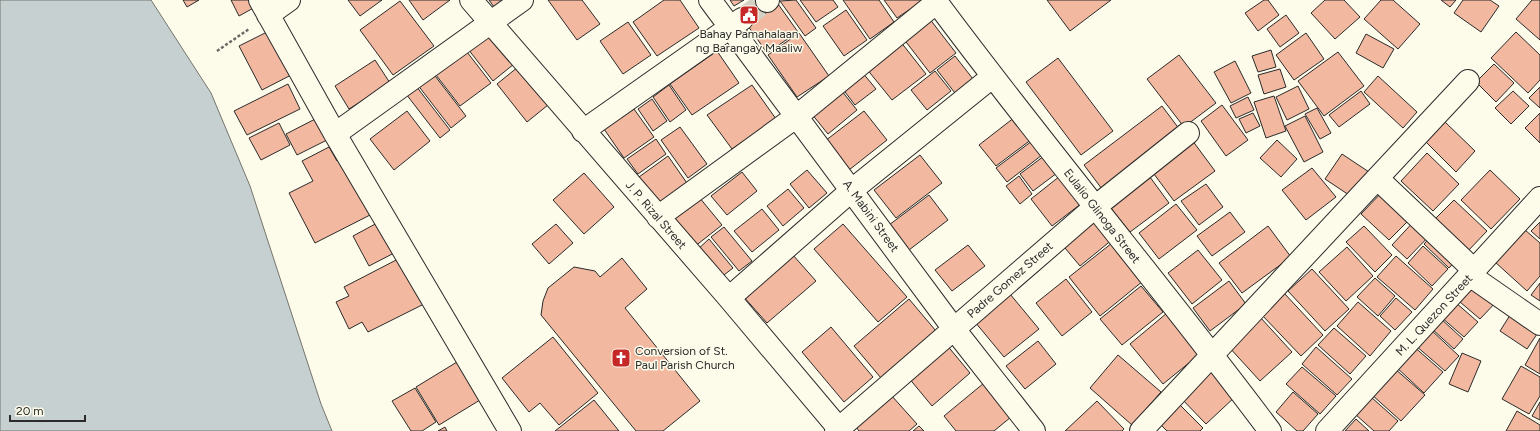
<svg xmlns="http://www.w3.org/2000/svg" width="1540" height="431" font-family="Figtree,sans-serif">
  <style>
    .water { fill: #c7d0d0; stroke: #74746e }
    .building { fill: #f2b8a0; stroke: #2b2b2b }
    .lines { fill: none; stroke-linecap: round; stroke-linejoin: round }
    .minor-tunnel { stroke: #d3d1c4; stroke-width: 22; stroke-dasharray: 22 11; stroke-linecap: butt }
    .minor-casing { stroke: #2b2b2b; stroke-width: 24 }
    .path { stroke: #6a6964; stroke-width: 2.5; stroke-dasharray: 3 2; stroke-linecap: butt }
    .minor { stroke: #fdfbea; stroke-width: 22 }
    .labels { text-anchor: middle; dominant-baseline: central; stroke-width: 3; stroke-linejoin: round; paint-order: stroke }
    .poi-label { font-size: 12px; fill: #2b2b2b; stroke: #fdfbea }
    .street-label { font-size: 12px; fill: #2b2b2b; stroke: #fdfbea }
  </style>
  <rect width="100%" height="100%" fill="#fdfbea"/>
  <path class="water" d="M0,0H151L211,93L250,186L321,404L332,431H0Z"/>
  <path class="building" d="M183,0H199L187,7Z
    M231,0H254L257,6L239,16Z
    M348,0H382L360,16Z
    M409,0H450L423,20Z
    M489,0H503L494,7Z
    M548,0H582L600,24L577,40Z
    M664,0H680L699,28L657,56L633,22Z
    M730,0H744L734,6Z
    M752,0H767L771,6L746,24L736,11Z
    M796,0L816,28L805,36L780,1Z
    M800,0H833L838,7L816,22Z
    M843,0H879L894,22L870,39Z
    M884,0H922V1L897,18Z
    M1047,0H1111L1070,31Z
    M1264,0H1268L1279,15L1258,31L1245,13Z
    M1325,0H1344L1360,17L1335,39L1311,13Z
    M1381,0H1393L1420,24L1398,49L1364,19Z
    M1441,0H1456L1450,7Z
    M1463,0H1490L1499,6L1481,32L1454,13Z
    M1532,0H1540V40L1516,19Z
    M400,1L434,46L393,75L360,30Z
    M778,4L798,32L767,53L748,26Z
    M846,10L867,40L844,56L823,26Z
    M1286,15L1299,33L1280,47L1267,29Z
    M929,18L956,53L930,73L903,38Z
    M628,22L651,55L623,74L600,41Z
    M273,29L295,73L262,90L239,46Z
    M1516,32L1540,55V80L1528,93L1491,58Z
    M490,33L514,64L493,81L468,49Z
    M799,33L829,76L797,97L768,55Z
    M1306,33L1324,59L1294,80L1276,55Z
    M1366,34L1394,49L1383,68L1356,53Z
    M900,41L926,74L892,100L866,68Z
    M1271,50L1276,67L1258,72L1252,56Z
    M717,51L739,83L692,115L670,84Z
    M467,52L491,83L460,106L436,75Z
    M1338,52L1364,86L1324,116L1298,81Z
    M1179,55L1216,103L1184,127L1147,79Z
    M955,56L973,79L955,93L937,70Z
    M1058,58L1113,131L1081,155L1026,82Z
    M375,60L390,83L349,109L335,86Z
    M1235,61L1251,93L1231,103L1214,72Z
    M1494,64L1514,83L1496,102L1476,82Z
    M518,67L548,105L527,122L497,84Z
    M1280,69L1286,87L1264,94L1258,75Z
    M935,71L951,91L927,110L911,90Z
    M432,72L466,116L451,128L417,84Z
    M862,72L876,89L855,105L842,88Z
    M1378,76L1417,112L1403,128L1364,92Z
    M288,84L300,109L247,135L234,111Z
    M669,85L686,110L670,122L653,97Z
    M752,85L776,119L732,149L707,115Z
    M416,86L450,130L440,138L406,94Z
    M1298,86L1309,109L1287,120L1276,97Z
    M1540,87V108L1529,98Z
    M841,90L857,110L828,134L811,113Z
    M1361,91L1370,104L1339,127L1329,115Z
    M1513,91L1529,106L1511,124L1495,108Z
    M1274,96L1286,131L1266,138L1254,102Z
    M1248,97L1254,110L1236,118L1230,106Z
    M652,99L667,121L653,131L638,109Z
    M1222,105L1248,140L1226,156L1201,121Z
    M1162,106L1180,130L1102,189L1084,165Z
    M1317,108L1331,133L1320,139L1305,114Z
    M634,109L654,137L624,158L604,129Z
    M407,111L430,141L394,170L370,139Z
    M864,111L887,140L849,170L825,141Z
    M1253,113L1260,126L1246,133L1239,119Z
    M1540,113V143L1525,128Z
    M321,116L333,137L297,155L286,134Z
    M1305,116L1323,152L1304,162L1285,126Z
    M1015,117L1032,139L996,166L979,145Z
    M1444,121L1475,151L1456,172L1425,141Z
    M279,123L290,145L261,160L249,138Z
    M680,127L707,164L688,178L661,140Z
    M656,139L666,154L638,174L627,159Z
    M1192,140L1215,171L1174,201L1151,170Z
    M1277,140L1297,159L1281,177L1260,158Z
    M1032,141L1042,155L1007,182L996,168Z
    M329,147L337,161L343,158L372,214L315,243L289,193L313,181L302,161Z
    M1427,153L1459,184L1433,211L1401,181Z
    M1342,154L1369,172L1352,197L1325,179Z
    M920,155L942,183L896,218L874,190Z
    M668,156L689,186L659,206L639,177Z
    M1044,156L1057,173L1033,191L1020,174Z
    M1312,168L1336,197L1306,220L1282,190Z
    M807,170L827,193L809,208L790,184Z
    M1490,170L1520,199L1491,229L1461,200Z
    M742,172L757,191L727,215L711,196Z
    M584,173L614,207L584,234L553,200Z
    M1147,173L1169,203L1130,232L1107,203Z
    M1019,176L1032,194L1020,204L1006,186Z
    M1060,176L1082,203L1052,226L1031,199Z
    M1206,184L1223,207L1199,225L1181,201Z
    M788,189L804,208L783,226L767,206Z
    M1384,190L1412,217L1389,240L1361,214Z
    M929,195L948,220L909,250L889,225Z
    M699,197L722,225L694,247L672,220Z
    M1454,200L1487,231L1467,252L1434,220Z
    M1176,204L1197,230L1159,259L1139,233Z
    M762,209L779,230L752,252L734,231Z
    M1230,212L1245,232L1212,256L1197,236Z
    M1094,215L1113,239L1080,266L1060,242Z
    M1417,218L1432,233L1407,259L1392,245Z
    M379,222L396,252L369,266L353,236Z
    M1540,222V239L1531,231Z
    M556,224L573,243L549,264L532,244Z
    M843,224L907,297L878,322L814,249Z
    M1268,226L1291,257L1242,293L1219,263Z
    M1364,226L1392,255L1375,272L1346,242Z
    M724,227L752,261L739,271L711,237Z
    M1524,229L1540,243V276L1527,291L1495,262Z
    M1434,233L1459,257L1449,268L1424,244Z
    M709,239L733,268L720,278L697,250Z
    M1112,243L1143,281L1100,316L1069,277Z
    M968,245L985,266L952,291L935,270Z
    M1423,246L1448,269L1432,286L1408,263Z
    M1347,247L1373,276L1346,301L1319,272Z
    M1198,250L1222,280L1192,304L1168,273Z
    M792,254L816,281L767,323L743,296Z
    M1396,256L1433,289L1415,310L1377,277Z
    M402,257L426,303L368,332L362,322L349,329L336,302L349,296L344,287Z
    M622,258L647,289L625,308L700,401L663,431H636L541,315L543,301L548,288L574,267L595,271L600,277Z
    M1312,269L1349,309L1325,331L1288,291Z
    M1375,278L1395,296L1378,316L1357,297Z
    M1066,279L1092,312L1062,336L1036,303Z
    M1229,281L1246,304L1210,331L1193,308Z
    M1477,282L1498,300L1480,319L1460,302Z
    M1540,283V301L1531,295Z
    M1141,286L1163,312L1122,345L1100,319Z
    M1284,293L1323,335L1301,356L1261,314Z
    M1010,294L1039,329L1004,357L975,322Z
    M1396,298L1412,312L1395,330L1380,316Z
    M909,299L936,331L881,378L854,346Z
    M1358,302L1391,331L1370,356L1337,326Z
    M1455,302L1478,322L1464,337L1441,317Z
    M1512,312L1539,331L1527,349L1500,331Z
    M1167,313L1200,354L1163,384L1130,344Z
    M1260,317L1292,352L1260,381L1228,346Z
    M1440,318L1463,339L1454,349L1431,328Z
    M831,327L873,377L844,402L802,352Z
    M1334,328L1366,356L1350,374L1318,345Z
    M1430,329L1459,356L1445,371L1415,345Z
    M553,337L598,393L559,425L540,403L529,412L502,378Z
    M1540,338V374L1525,365Z
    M1038,341L1056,364L1025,389L1006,366Z
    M946,344L970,373L932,406L908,377Z
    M1412,345L1443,372L1424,393L1394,365Z
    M1316,347L1352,379L1337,395L1302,364Z
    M1462,353L1481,361L1468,392L1449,384Z
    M1118,355L1161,392L1132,425L1090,388Z
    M457,362L480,400L439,425L416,387Z
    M1521,366L1540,377V396L1529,414L1502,399Z
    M1210,367L1237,395L1206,424L1179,396Z
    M1302,367L1336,396L1320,414L1286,384Z
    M1394,368L1425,395L1401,421L1371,394Z
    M984,383L1011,417L994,431H956L944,416Z
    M415,388L436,422L422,431H411L392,401Z
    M1293,392L1318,414L1303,431H1297L1276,412Z
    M891,395L917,424L909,431H859L856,427Z
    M1371,397L1398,421L1389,431H1374L1355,414Z
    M594,400L619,431H555Z
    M1097,401L1124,429L1122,431H1065Z
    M1540,402V420L1532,416Z
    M1179,404L1203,428L1200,431H1167L1159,423Z
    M1517,411L1540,425V431H1506Z
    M1356,419L1369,431H1345Z
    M919,426L924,431H913Z
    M445,427L447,431H438Z"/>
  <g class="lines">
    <path class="minor-tunnel" d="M742,19L767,1"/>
    <g class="minor-casing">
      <path id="minor" d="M260,0L335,134L510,431
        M471,0L729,298L841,431
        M710,0L954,329L1034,431
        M935,0C1043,146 1161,285 1270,431
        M767,1L768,0
        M268,15L289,0
        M583,131L742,19
        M335,134L522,0
        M1378,179L1475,271
        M658,217L797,116L937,2
        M1471,276L1540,324
        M729,298L852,190L992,77
        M836,431L1095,207L1188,133
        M1141,431L1468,81
        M1327,431L1540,198"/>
    </g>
    <path class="path" d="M217,51L249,29"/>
    <use href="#minor" class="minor"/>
  </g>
  <defs>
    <g id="civic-square" transform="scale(1)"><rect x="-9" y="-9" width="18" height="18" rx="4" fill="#c62828" stroke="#fdfbea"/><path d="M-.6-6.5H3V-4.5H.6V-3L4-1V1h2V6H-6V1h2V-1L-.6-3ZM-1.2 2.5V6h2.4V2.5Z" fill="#fff"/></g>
    <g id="church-square" transform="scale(1)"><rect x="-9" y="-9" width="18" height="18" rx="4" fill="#c62828" stroke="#fdfbea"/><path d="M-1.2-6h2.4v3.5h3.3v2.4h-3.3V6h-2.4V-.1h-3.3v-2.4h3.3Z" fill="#fff"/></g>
  </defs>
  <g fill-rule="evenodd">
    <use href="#civic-square" x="749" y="15"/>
    <use href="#church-square" x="621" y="358"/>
  </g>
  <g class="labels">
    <g class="poi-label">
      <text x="749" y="34">Bahay Pamahalaan<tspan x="749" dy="14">ng Barangay Maaliw</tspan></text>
      <text x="635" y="351" text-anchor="start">Conversion of St.<tspan x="635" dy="14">Paul Parish Church</tspan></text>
    </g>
    <g class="street-label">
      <text transform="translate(656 215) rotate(49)">J. P. Rizal Street</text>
      <text transform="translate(871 216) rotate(54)">A. Mabini Street</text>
      <text transform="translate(1102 216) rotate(52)">Eulalio Glinoga Street</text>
      <text transform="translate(1010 280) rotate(-41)">Padre Gomez Street</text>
      <text transform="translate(1434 315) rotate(-47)">M. L. Quezon Street</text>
    </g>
  </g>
  <path d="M10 415v6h75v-6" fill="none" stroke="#2b2b2b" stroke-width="2"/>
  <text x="16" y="415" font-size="12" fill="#2b2b2b" stroke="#fdfbea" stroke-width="3" paint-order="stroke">20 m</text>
</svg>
